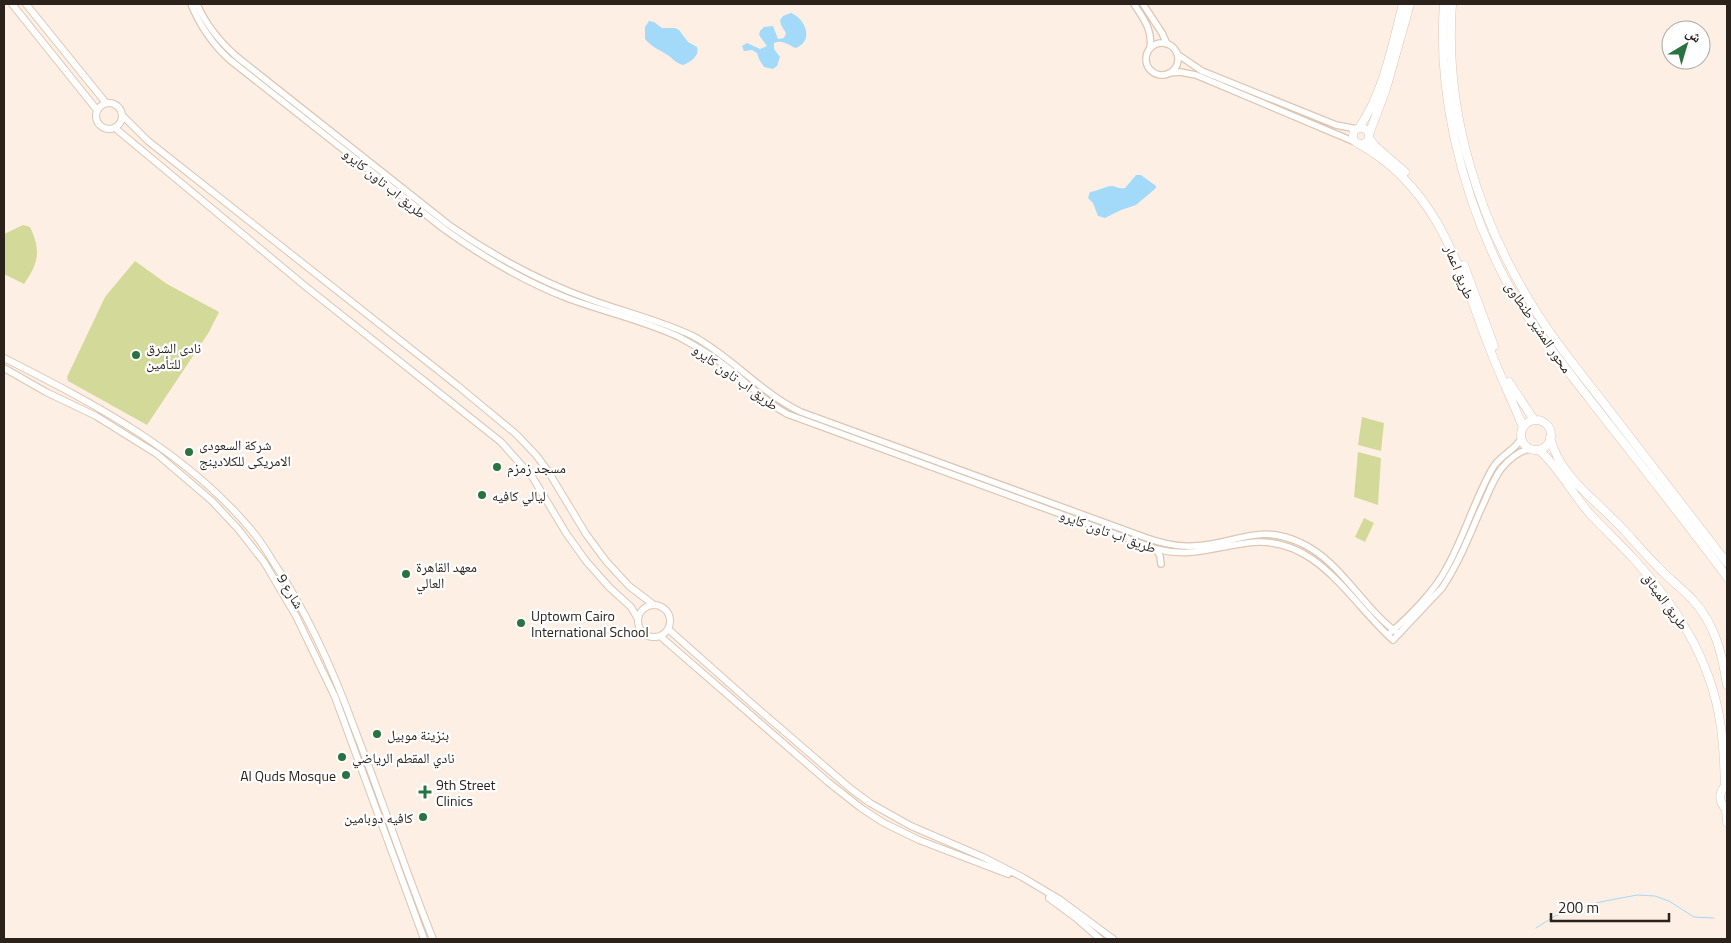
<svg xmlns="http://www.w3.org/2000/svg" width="1731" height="943" font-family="'Titillium Web','Noto Naskh Arabic',sans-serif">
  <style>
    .green { fill: #d3d999 }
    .water { fill: #a3d9f9 }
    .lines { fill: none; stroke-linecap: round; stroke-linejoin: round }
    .stream { stroke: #a3d9f9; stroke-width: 1 }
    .tertiary-casing { stroke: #ddc6b3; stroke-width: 8 }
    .secondary-casing { stroke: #ddc6b3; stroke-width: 8 }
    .primary-casing { stroke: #ddc6b3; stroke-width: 9 }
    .trunk-casing { stroke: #ddc6b3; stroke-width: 9 }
    .tertiary { stroke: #fff; stroke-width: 5.5 }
    .secondary { stroke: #fff; stroke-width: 6 }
    .primary { stroke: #fff; stroke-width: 8 }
    .trunk { stroke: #fff; stroke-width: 8 }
    .poi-dot { fill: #2a723f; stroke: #fff; stroke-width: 2 }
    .labels { text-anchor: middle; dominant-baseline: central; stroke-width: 4.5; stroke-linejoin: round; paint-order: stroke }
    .street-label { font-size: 14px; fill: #2b221b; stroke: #fff }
    .poi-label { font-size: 14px; fill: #2b221b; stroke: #fff; text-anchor: start }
  </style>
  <rect width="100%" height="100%" fill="#feefe4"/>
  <path class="green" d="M23,225L30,227C41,250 39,263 24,284L4,274V234Z
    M135,261L167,284L219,312L209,332L147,425L68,381L67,377L105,297Z
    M1362,417L1384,423L1381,451L1358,445Z
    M1358,452L1381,458L1378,505L1354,497Z
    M1364,518L1374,523L1365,542L1355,537Z"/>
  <path class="water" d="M791,13C806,19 814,41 796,48C788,45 783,39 774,43V49L780,57L777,66L773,69L764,67L759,59L757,53L752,50L744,51L742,46L747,43L760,49L767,46L759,35L760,31L764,27L773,26L778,39L784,38L786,33L781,25L780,20L783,16Z
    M649,21L654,22L662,28H675L679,30L688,42L697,47C700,55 691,62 683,65C675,63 673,58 666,54C658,49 652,47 645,39V27Z
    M1136,175H1141L1156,186V188L1136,205L1121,210L1105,218L1098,216L1093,203L1088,198L1090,192C1097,191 1106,186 1112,186C1118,187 1119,189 1125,188Z"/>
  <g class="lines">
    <path class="stream" d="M1536,928L1555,916L1600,902L1637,895L1655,896L1669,901L1694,917L1714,918"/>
    <g class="tertiary-casing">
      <path id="tertiary" d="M191,4C200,26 212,44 230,60L444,229C483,257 523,281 567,298C604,312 643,320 679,337C694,345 710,354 724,365C745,381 764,401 787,414L1156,549C1190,558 1214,547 1247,543C1316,533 1349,601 1393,640L1442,588C1458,564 1469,537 1480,511C1487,497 1492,481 1501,469C1508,460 1519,451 1529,449
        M197,4C206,25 220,42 237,57L449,225C493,256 539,281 589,299C624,312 659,320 693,336C732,357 761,393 801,412L1144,537C1160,543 1176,547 1193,546C1235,545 1257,522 1301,543C1341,561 1363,609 1399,634
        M1134,4C1143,18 1153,30 1150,48
        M1143,4L1162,33L1167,44
        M1146 59a16 16 0 1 1 32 0a16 16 0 1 1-32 0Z
        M1177,54L1202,71L1336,125L1357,129
        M1169,73L1180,72L1196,75L1355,142
        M1156,549L1160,556L1161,564
        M1391,632C1409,617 1435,590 1446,569C1464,537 1474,501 1492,469C1499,456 1514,451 1521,439"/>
    </g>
    <g class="secondary-casing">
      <path id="secondary" d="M12,4L97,110
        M26,4L106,103
        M96 116a13 13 0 1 1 26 0a13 13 0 1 1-26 0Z
        M122,115L148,141L458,386L516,434L536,455L548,471L586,534L606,561L629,586L654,605
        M115,128L305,286L501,442L533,478L566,533L586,561L609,587L631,607L638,619
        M4,358C95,404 187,452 253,532C261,542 268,553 274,563C309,615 334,672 355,730C382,799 405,870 433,939
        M4,368L46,392L96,416L157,454L212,501L239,530L264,562L296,616L335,697L424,939
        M638 621a16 16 0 1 1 32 0a16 16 0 1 1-32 0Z
        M668,629L749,701L851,789L870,803L911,826L983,857L1022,877L1059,899L1113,939
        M660,636L828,782L861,808L884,823L919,840L1008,874
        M1049,898L1076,918L1100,939"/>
    </g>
    <g class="primary-casing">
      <path id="primary" d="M1353 136a8 8 0 1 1 16 0a8 8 0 1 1-16 0Z
        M1359,128C1384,91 1392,46 1403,4
        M1369,134L1386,89L1410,4
        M1369,138L1375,146L1405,172
        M1359,144C1435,186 1458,263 1486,339C1497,369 1511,398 1523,427
        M1464,265L1494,346
        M1509,382L1534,420
        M1521 435a15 15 0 1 1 30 0a15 15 0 1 1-30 0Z
        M1550,438C1560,474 1587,493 1612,518C1628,533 1641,550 1656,565C1667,577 1680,587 1692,599C1715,624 1722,653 1727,685
        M1539,450C1560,468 1572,494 1591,515C1605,530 1620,544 1634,559C1675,605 1710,658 1720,721C1724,743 1724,764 1725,786
        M1727,784C1718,792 1718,802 1727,810
        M1726,810L1727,822"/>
    </g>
    <g class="trunk-casing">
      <path id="trunk" d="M1444,4C1437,91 1461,189 1499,267C1523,316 1558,358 1591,401C1637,460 1683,518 1727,577
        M1452,4C1444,112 1479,222 1537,313C1560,350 1590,384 1616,419C1653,467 1690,515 1727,563"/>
    </g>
    <use href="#tertiary" class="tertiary"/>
    <use href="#secondary" class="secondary"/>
    <use href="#primary" class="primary"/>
    <use href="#trunk" class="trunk"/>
  </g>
  <g class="poi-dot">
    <circle cx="136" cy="355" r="5"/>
    <circle cx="189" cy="452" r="5"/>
    <circle cx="497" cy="467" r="5"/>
    <circle cx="482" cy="495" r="5"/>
    <circle cx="406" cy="574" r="5"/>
    <circle cx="521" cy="623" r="5"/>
    <circle cx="377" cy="734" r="5"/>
    <circle cx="342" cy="757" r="5"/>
    <circle cx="346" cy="775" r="5"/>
    <path d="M422.5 784.5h5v5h5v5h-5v5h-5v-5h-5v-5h5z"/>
    <circle cx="423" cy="817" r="5"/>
  </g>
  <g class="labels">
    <g class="street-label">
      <text transform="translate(385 183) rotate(39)">طريق اب تاون كايرو</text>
      <text transform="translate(1460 272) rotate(68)">طريق اعمار</text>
      <text transform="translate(1539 327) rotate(56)">محور المشير طنطاوى</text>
      <text transform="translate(736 377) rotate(36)">طريق اب تاون كايرو</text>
      <text transform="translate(1108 531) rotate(20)">طريق اب تاون كايرو</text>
      <text transform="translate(291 591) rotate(59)">شارع 9</text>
      <text transform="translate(1666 601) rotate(54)">طريق الميثاق</text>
    </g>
    <g class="poi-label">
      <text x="146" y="347">نادى الشرق<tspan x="146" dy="16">للتأمين</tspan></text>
      <text x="199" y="444">شركة السعودى<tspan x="199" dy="16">الامريكى للكلادينج</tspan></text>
      <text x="507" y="467">مسجد زمزم</text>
      <text x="492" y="495">ليالي كافيه</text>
      <text x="416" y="566">معهد القاهرة<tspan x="416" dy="16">العالي</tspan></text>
      <text x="531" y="615">Uptowm Cairo<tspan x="531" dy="16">International School</tspan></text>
      <text x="387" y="734">بنزينة موبيل</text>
      <text x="352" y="757">نادي المقطم الرياضي</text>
      <text x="336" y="775" text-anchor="end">Al Quds Mosque</text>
      <text x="436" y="784">9th Street<tspan x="436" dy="16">Clinics</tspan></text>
      <text x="413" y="817" text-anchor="end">كافيه دوبامين</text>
    </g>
  </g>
  <rect width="1731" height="943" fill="none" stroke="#2b221b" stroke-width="10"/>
  <g transform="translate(1686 45) rotate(38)"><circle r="24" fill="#ffffff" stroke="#aaa7a4"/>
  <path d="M0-4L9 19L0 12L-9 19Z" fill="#2a723f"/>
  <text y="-8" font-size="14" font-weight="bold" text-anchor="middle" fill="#2b221b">ش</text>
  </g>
  <path d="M1551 913v8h118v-8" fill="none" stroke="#2b221b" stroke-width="2.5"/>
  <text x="1558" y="913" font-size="15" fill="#2b221b" stroke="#ffffff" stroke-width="4" paint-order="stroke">200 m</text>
</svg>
